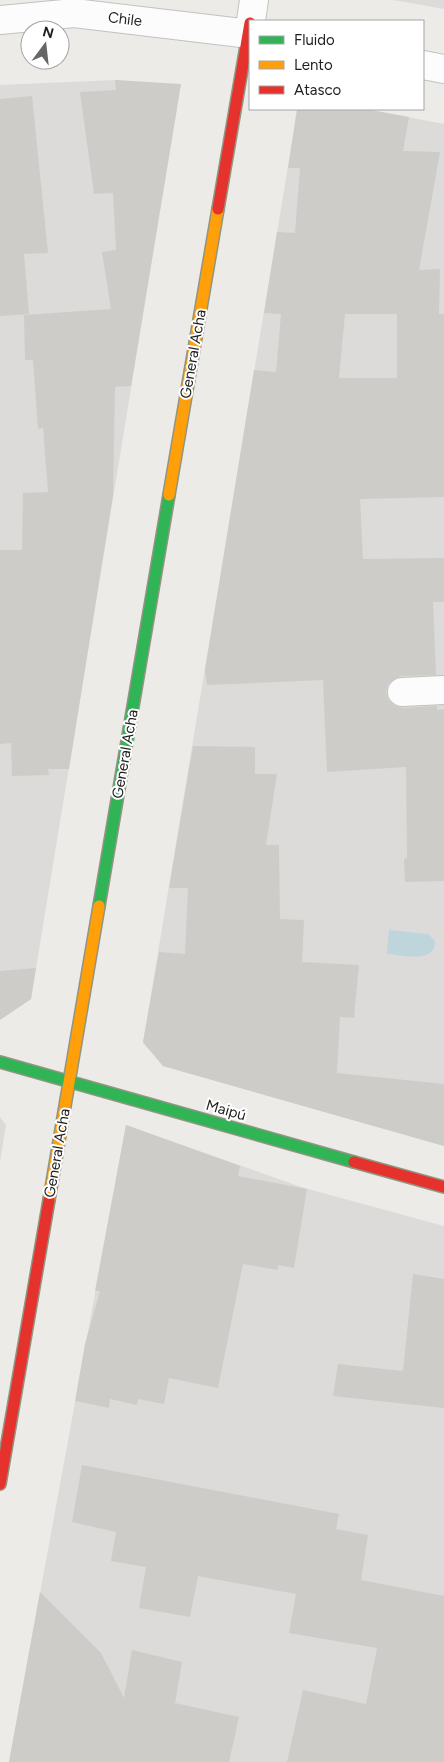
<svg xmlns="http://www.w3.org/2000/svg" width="444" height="1762" font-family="Figtree,sans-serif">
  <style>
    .residential { fill: #dcdbd9 }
    .water { fill: #bed5dc }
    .building { fill: #cdccc9; fill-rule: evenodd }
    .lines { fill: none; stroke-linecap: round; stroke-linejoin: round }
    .street-casing { stroke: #c2c2c0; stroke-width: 30 }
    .fast-casing { stroke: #929582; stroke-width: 14 }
    .slow-casing { stroke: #929582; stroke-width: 14 }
    .jam-casing { stroke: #929582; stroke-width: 14 }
    .street { stroke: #fcfcfc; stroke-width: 28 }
    .fast { stroke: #30b455; stroke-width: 11 }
    .slow { stroke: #ff9f0a; stroke-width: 11 }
    .jam { stroke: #e5322d; stroke-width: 11 }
    .labels { text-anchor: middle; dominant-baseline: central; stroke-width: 4; stroke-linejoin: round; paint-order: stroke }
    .street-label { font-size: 15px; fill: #1f1f1f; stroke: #fff }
  </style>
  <rect width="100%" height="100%" fill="#ecebe8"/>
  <path class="residential" d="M393,0H444V9L405,2Z
    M115,80L156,83L177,108L31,999L1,1019H0V85Z
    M301,109H365L444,124V1146L163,1066L143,1043L297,112Z
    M0,1117L6,1125L0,1162Z
    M126,1125L301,1187L444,1226V1762H9Z"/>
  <path class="water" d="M389,930L428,934L435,941C435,964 404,955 387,954Z"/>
  <path class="building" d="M115,80L181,84L131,386L115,387L113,495L69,769H48L49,775L12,776L11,743L0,744V550H22L23,493L48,492L43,428L38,429L33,360H25L24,315L111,309L102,252L116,250L113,193L94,194L80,92L116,90Z
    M32,96L48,253L24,254L29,314L0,316V99Z
    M297,109H365L409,117L403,151L440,152L419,270L440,269L439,314H444V497L360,499L363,559L444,558V602H433L436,675L401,676L394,679L388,684L386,692L389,701L395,706L403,708L437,706V710L444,709V881L405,882L404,859L407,858L406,767L327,772L323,680L207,685L205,670L254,370L276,372L281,314L264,313L277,232L295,233L300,168H288ZM345,314H397V378H339Z
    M193,746L255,747V774H277L266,845H279L280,919L304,920L302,962L359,965L354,1018L340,1017L337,1073L444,1084V1146L163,1066L143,1042L159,952L185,954L188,888H169Z
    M36,968L31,999L0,1020V971Z
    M126,1125L240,1166L238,1176L307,1189L294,1268L278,1265V1270L243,1264L218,1388L169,1378L164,1404L138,1399L137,1405L110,1399L109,1408L75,1401L85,1344L100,1291H95Z
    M413,1274L444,1279V1408L333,1396L338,1364L403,1371Z
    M82,1465L339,1514L336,1529L368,1535L361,1580L444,1596V1762H287L303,1690L366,1704L377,1648L289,1633L296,1594L198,1576L190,1617L139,1608L146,1567L111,1561L116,1532L72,1522Z
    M40,1592L101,1653L124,1698L132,1650L182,1662L175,1703L239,1717L229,1762H9Z"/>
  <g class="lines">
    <g class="street-casing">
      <path id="street" d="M0,20L74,13L250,34
        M251,21L254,0
        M423,65L444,69
        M402,692L444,690"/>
    </g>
    <g class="fast-casing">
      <path id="fast" d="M99,906L169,495
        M0,1062L354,1162"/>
    </g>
    <g class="slow-casing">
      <path id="slow" d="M169,495L218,209
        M49,1200L99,906"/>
    </g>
    <g class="jam-casing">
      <path id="jam" d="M218,209L250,23
        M354,1162L444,1187
        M0,1484L49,1200"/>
    </g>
    <use href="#street" class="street"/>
    <use href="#fast" class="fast"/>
    <use href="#slow" class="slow"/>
    <use href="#jam" class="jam"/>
  </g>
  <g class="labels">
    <g class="street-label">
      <text transform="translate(125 19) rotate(7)">Chile</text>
      <text transform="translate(193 354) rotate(-80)">General Acha</text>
      <text transform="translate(125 754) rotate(-80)">General Acha</text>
      <text transform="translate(226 1110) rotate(16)">Maipú</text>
      <text transform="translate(57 1153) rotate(-80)">General Acha</text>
    </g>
  </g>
  <rect x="249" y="20" width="175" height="90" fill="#ffffff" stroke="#a5a5a5"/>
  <rect x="259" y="36" width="25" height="8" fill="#30b455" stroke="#a5a5a5"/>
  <text x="294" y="45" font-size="15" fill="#1f1f1f">Fluido</text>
  <rect x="259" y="61" width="25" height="8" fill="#ff9f0a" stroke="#a5a5a5"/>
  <text x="294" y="70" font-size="15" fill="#1f1f1f">Lento</text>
  <rect x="259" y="86" width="25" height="8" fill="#e5322d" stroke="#a5a5a5"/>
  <text x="294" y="95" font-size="15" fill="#1f1f1f">Atasco</text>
  <g transform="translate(45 45) rotate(15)"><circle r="24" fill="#ffffff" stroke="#a5a5a5"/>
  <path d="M0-4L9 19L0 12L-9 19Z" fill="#676665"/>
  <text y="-8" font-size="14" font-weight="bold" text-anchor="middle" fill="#1f1f1f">N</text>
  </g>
</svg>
